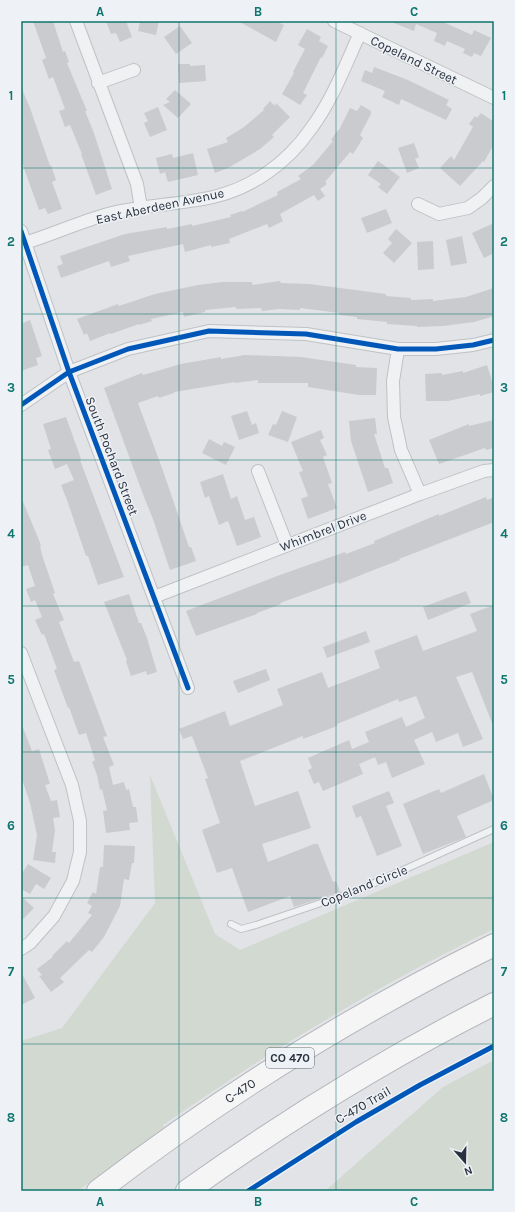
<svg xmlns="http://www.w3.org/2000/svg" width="515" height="1212" font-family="Karla,sans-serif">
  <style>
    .green { fill: #d2d9d1 }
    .building { fill: #c9cbce }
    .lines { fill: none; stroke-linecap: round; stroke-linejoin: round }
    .service-casing { stroke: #bfc1c4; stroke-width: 8 }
    .minor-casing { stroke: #bfc1c4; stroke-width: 14 }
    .motorway-casing { stroke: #b3b6bb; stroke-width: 24 }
    .service { stroke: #f0f1f2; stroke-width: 6 }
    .minor { stroke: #f0f1f2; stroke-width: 12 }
    .motorway { stroke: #f5f5f6; stroke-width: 22 }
    .cycleway-casing { stroke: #eef1f5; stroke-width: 8 }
    .cycleway { stroke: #0057b8; stroke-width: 5 }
    .grid { fill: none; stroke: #0f766e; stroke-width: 1; stroke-opacity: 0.55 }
    .labels { text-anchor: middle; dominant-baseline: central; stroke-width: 3; stroke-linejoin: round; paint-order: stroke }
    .shield { fill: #eef1f5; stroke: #646b75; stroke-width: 1 }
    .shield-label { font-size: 12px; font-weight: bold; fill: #29313e }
    .street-label { font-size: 13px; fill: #29313e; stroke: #eef1f5 }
    .neatline { fill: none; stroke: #0f766e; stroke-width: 1.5 }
    .grid-label { font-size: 13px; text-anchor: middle; font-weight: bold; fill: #0f766e }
  </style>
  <rect width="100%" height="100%" fill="#e1e3e6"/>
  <path class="green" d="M150,775L215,934L240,950L494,842V929C378,985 268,1052 163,1125L164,1127L78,1191H21V1041L62,1028L155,903Z
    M494,1060V1191H325L443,1087Z"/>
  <path class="building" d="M33,21H53L63,52L65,51L69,62L67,63L87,111H85L94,133L112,189L96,195L81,154H82L70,125L65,127L59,111L65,109L53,77L49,79L42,60L46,58Z
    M106,21H126L132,37L120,42L116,33L111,34Z
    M140,21H159L156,35L138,31Z
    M238,21H275L284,25L276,42Z
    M389,21H441L472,35L474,30L491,38L481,56L474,53L472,57L463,53L465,49L447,41L445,46L434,41L437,33L416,24L414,31Z
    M180,26L192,43L176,54L164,37Z
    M307,29L321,37L319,41L328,46L322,58L321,57L303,93L307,95L300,105L282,94L294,73L293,72L305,49L298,45Z
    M178,64H190V66L205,65L206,81L179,83Z
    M374,67L408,80L449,100L446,105L452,109L446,120L401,99L399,105L382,97L385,91L361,81L365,70L372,73Z
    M21,87L30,108L50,166L51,165L56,180L52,182L62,209L48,214L45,208L39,210L21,160Z
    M175,90L191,104L178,118L163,105L170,102L166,99Z
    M270,101L275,106L276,103L290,117L272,135L274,137L260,149L228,168L215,173L207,149L228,142L226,138L244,127L264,110L263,109Z
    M361,105L371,111V114L360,135L363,138L353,154L350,152L325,182L327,184L320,189L325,196L318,201L314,195L280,214L283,221L269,228L267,224L229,239L230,243L211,247V245L185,252L183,244L128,256L130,261L111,267L109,261L61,278L57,266L63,264L60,256L125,234L167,227V229L192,224V226L231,217L230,215L242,211V212L278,195L277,192L301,179L298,176L313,165L333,141L331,140L338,130H339L350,108L357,111Z
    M158,107L167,130L150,137L144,123L148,121L144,113Z
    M481,113L494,122V144L484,162L483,161L460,186L440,168L451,156L454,160L473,127L469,124L475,116L477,118Z
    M414,143L419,157L415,159L419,168L407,173L398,148Z
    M193,153L198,175L168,182L165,172L160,174L156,158L172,154L173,158Z
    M378,161L400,177L387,194L378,187L381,184L368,175Z
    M386,209L392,223L367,233L361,218Z
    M494,223V253L484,258L472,233Z
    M396,229L412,243L394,263L383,253L392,243L388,239Z
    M462,236L467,263L451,266L446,240Z
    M433,241L434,269L418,270L417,242Z
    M280,281L281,283L309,284L386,294V296L411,298V300L433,299V301L466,297L494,288V316L474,322L443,326L417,327V326L387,324V322L357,319V317L339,315V313L300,308V310L279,309L262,311L261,308L236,309V307L205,310V312L184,317L183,312L151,319L152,321L139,325V324L111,334L110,333L90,341L87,333L84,335L77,319L118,304L119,306L155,294L198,285L223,282H252V285Z
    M30,320L42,356L36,358L38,365L21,371V324Z
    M245,355L301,357L356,365V367L377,368L376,395H359L308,387V383H258V380L235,383V382L174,392V393L159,398L158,396L138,403L162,468L189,547H191L196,561L170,570L153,519L144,497L104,388L142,373L143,375L181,364L221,357V359Z
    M487,365L494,387V392L480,396V394L448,401H426L425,374L442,373V375L463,371V373Z
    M247,411L252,425L256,423L259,433L239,440L231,416Z
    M282,411L297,417L288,442L268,435L273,424L276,425Z
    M66,417L81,459L80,460L124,577L98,585L88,556H86L67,500L61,485L74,480L67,464L55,469L48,450L51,449L43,424Z
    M375,418L377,434H374L385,468H388L393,483L368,492L351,441L349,421Z
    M494,420V448L486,450L485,448L439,464L429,440L469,424V426Z
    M321,430L324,438L320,440L327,455L323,457L332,483L328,484L337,508L308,519L301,499L308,496L299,472L303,471L291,442Z
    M209,439L222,446L224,442L235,447L226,465L202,453Z
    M223,474L231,499L237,496L245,520L254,517L261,537L237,546L228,521L219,525L209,496L205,498L200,482Z
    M21,497L41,545L40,546L42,555L55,593L53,594L64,620L59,622L74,662L79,661L107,736L103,737L114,765L109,767L113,785L124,782L126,790L129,789L133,807H136L138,822L129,823L130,830L106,833L103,811L107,810L102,789L100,790L97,775L92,762L95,760L86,733L79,735L69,707L68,708L54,670L57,669L44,634L42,635L35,620L42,617L35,600L31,602L26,589L35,586L28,565L21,567Z
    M486,497L487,500L494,497V522L399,559L400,560L376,569L339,584L338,582L280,603L281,604L257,613V614L196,636L186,611L280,575L345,552L346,554L375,543L374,541L439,514V516Z
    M466,591L471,603L428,620L423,607Z
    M129,594L139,623H141L147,638L157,672L147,675L146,671L131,676L126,661L127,660L104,602Z
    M494,605V728L472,672L456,677L483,739L463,747L458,733L436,742L432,732L414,740L425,764L392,778L386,762L378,765L375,757L359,764L363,774L323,791L319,782L314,784L308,770L312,768L308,758L349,740L352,749L369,742L365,732L402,717L406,727L425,718L416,696L399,702L398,699L337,724V726L303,739V736L240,761L255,806L298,791L311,828L262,844L268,862L314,844H318L333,882L336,881L340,892L294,907L290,896L248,912L232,868L217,873L202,830L220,823L205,779L208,778L192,736L183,739L179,729L225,711L230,726L283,705L277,689L322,672L328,688L380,668L374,651L417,635L423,651L477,631L470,614Z
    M366,631L370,642L327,658L323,647Z
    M266,669L270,680L238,693L233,681Z
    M21,725H22L32,751L39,749L50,784L45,785L51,801L57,800L60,817L53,818L55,830L52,852H56L55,863L33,860L37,835L30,803L21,776Z
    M484,774L494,800L457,816L466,837L423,854L403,804L439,789L441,793Z
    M389,791L394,803L386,806L402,846L377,856L361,816L356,818L352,806Z
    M104,845L135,846L134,863H132L129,880L124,879L120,906L104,937L92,952L89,950L60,978L64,982L51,992L39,976L42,975L37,969L53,957L52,956L67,941L69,943L92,915L88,913L92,906L87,903L93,892L96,894L100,867H103Z
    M28,864L51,878L44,889L36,884L30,894L21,889V875Z
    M21,896L34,908L21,921Z
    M21,972L35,998L21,1005Z"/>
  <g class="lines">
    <g class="service-casing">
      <path id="service" d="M231,924L241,929L256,925L359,890L494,829"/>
    </g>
    <g class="minor-casing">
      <path id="minor" d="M76,21L137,184L141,208
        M334,21L494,98
        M98,83L134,70
        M418,204L439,214L468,208L482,198L494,186
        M21,231L69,372L188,688
        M25,243C53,234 80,222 108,214C142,205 178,205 213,197C252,188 287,163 310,130C332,101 345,66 360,33
        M398,349L393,381L394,417L401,450L420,494
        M21,405L69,372L128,349L209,331L306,334L398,349H436L473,345L494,340
        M258,471L287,545
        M154,597L420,494L484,471L494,470
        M21,653L72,785L80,821V852L73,881L54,916L30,943L21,949"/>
    </g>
    <g class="motorway-casing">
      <g id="motorway">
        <path id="s1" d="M98,1191C222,1096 354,1014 494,945"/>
        <path d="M187,1191C285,1121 387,1058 494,1004"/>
      </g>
    </g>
    <use href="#service" class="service"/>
    <use href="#minor" class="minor"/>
    <use href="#motorway" class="motorway"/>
    <g class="cycleway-casing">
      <path id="cycleway" d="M21,231L69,372L188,688
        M21,405L69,372L128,349L209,331L306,334L398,349H436L473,345L494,340
        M248,1191L356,1122L420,1085L494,1046"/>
    </g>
    <use href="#cycleway" class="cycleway"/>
  </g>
  <path class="grid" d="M179,21V1191M336,21V1191M21,168H494M21,314H494M21,460H494M21,606H494M21,752H494M21,898H494M21,1044H494"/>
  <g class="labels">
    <rect class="shield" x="266" y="1048" width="48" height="20" rx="3"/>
    <g class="shield-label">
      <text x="290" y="1058">CO 470</text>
    </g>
    <g class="street-label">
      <text transform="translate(414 60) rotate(26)">Copeland Street</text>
      <text transform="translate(160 206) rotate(-12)">East Aberdeen Avenue</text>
      <text transform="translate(112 456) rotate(69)">South Pochard Street</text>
      <text transform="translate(323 531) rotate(-21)">Whimbrel Drive</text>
      <text transform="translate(364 886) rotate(-22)">Copeland Circle</text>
      <text stroke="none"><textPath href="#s1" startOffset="174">C-470</textPath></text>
      <text transform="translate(363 1105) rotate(-30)">C-470 Trail</text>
    </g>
  </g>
  <rect width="515" height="1212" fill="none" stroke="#eef1f5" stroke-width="44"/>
  <g transform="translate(465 1162) rotate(160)" stroke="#eef1f5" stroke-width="3" paint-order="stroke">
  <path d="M0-3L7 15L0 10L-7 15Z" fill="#29313e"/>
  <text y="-6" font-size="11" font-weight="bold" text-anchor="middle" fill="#29313e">N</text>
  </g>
  <rect x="22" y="22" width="471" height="1168" class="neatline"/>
  <g class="grid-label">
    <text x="100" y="16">A</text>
    <text x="258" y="16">B</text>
    <text x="414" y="16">C</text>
    <text x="11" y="100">1</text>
    <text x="504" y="100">1</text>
    <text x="11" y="246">2</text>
    <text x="504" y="246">2</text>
    <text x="11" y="392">3</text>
    <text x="504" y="392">3</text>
    <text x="11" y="538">4</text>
    <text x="504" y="538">4</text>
    <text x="11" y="684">5</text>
    <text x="504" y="684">5</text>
    <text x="11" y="830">6</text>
    <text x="504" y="830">6</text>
    <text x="11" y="976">7</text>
    <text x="504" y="976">7</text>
    <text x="11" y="1122">8</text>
    <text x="504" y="1122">8</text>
    <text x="100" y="1206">A</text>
    <text x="258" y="1206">B</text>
    <text x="414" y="1206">C</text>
  </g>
</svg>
